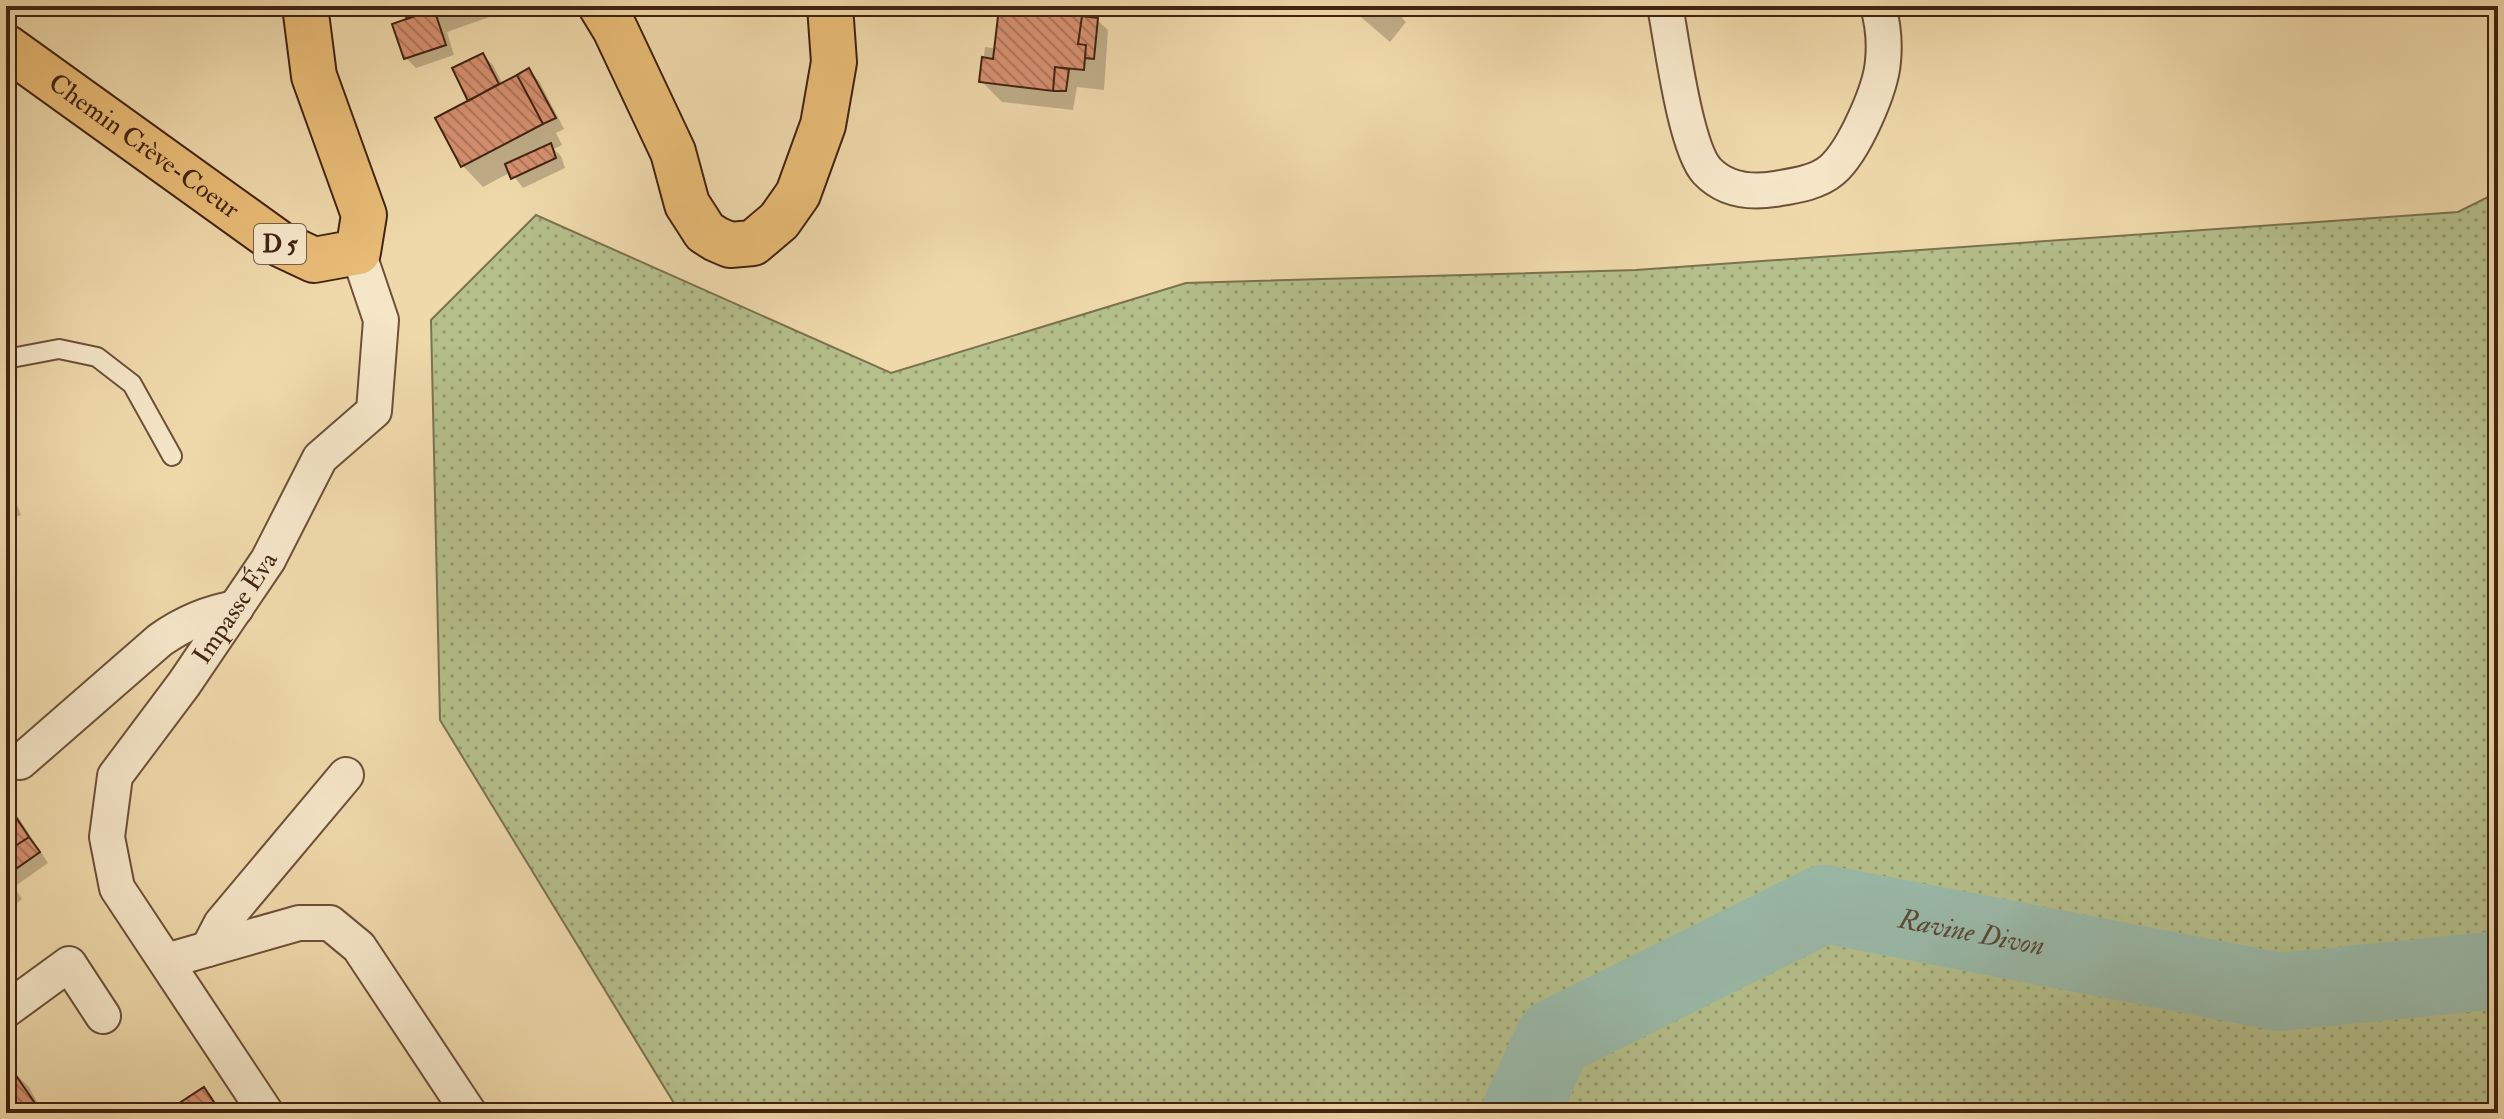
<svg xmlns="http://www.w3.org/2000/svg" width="2504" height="1119" font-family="'IM FELL Double Pica',serif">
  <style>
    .grass { fill: url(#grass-dots); stroke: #7c724e; stroke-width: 2 }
    .shadow { fill: #0003 }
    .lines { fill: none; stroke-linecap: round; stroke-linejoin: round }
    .river { stroke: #9abaaa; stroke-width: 78 }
    .building { fill: url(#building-back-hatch); stroke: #422311; stroke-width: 2 }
    .lane-casing { stroke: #6d5038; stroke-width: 22 }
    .street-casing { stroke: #6d5038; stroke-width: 38 }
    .primary-casing { stroke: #422311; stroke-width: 48 }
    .lane { stroke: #f5e6c8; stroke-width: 18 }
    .street { stroke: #f5e6c8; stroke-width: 34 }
    .primary { stroke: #e8bc76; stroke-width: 44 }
    .labels { text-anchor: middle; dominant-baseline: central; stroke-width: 7; stroke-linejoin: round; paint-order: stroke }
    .shield { fill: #f5e6c8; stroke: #785e48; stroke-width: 2 }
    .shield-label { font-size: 24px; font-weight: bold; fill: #422311 }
    .street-label { font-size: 26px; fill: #422311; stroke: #f5e6c8 }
    .water-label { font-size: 28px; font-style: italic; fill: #584937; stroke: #f5e6c8 }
  </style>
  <defs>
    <pattern id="grass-dots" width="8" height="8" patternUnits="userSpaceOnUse" patternTransform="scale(2)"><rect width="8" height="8" fill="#b5c08c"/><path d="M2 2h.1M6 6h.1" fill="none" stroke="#959c71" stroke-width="1.8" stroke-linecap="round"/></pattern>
    <pattern id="building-back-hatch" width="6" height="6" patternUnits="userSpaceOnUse" patternTransform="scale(2)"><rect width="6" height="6" fill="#d79172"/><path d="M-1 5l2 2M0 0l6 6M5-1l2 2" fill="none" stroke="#b0765c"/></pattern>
  </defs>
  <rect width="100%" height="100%" fill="#efd9ab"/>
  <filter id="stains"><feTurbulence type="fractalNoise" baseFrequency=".0025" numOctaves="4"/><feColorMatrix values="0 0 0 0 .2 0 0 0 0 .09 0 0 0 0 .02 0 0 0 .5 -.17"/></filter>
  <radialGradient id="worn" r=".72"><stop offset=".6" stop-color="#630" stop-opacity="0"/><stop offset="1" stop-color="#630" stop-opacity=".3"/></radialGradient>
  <path class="grass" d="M2498,192V1113H680L440,720L431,320L536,215L891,373L1186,283L1636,270L2458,212Z"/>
  <path class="shadow" d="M405,6H495L498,14L447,32L454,55L416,68L406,58L409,20Z
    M1015,6H1078V18L1097,20L1108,30L1104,90L1077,87L1073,110L1002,102L981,81L985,47L993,48L996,51Z
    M1348,6H1411L1402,18L1406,22L1390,42Z
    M483,55L493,65L503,85L529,71L539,81L564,129L556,133L562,145L554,149L561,156L565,168L523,188L511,172L483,187L463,166L471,101Z
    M6,478L21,515L6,521Z
    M8,807L18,817L48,863L14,887L22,899L17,903L6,893Z
    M8,1067L29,1087L43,1113H6V1068Z
    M203,1089L223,1113H168Z"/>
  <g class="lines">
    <path class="river" id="s1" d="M1520,1113L1554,1038L1824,904L2280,992L2498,970"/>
  </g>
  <path class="building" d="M402,6H443L407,19Z
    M1013,6H1053L1052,13L1082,16L1078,44L1086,45L1084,70L1055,67L1053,91L979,82L982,57L993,59L999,8L1012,9Z
    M434,9L446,45L404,59L392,24Z
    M1082,16L1098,18L1094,59L1085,58L1086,45L1078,44Z
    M483,53L499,84L468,101L452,68Z
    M1055,67L1069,69L1066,91H1053Z
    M529,68L556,118L543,124L517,75Z
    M517,75L543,124L461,167L435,118Z
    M551,143L556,158L511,179L505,164Z
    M8,805L29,837L6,852V806Z
    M29,837L40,852L10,873L6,866V852Z
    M17,1077L39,1109L33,1113H16L6,1098V1085Z
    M204,1087L214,1102L198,1113H164Z"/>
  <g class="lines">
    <g class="lane-casing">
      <path id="lane" d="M6,359L59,349L97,357L132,384L172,456"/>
    </g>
    <g class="street-casing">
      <g id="street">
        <path d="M1665,6C1672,42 1685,147 1707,171C1725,190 1750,193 1775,189C1793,186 1817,183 1832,170C1854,151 1881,89 1883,61C1885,41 1883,24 1878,6"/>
        <path d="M20,762L160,640C184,623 207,613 236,608"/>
        <path d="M208,949L221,924L346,775"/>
        <path d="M166,961L299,923H330L359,947L469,1113"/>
        <path d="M6,1010L69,964L103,1016"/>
        <path id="s2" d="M266,1113L117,888L107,837L115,776L184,684L268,560L320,458L374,411L381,320L358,252"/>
      </g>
    </g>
    <g class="primary-casing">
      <g id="primary">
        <path d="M601,6L615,29L673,152L687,204L705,232L716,239L730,245L753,243L779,221L798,194L823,125L834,62L830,6"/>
        <path id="s3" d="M6,47L280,244L314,260L358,252L364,215L314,76L305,6"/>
      </g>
    </g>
    <use href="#lane" class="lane"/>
    <use href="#street" class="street"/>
    <use href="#primary" class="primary"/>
  </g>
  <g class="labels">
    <rect class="shield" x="254" y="224" width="52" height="40" rx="6"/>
    <g class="shield-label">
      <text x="280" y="244">D 5</text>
    </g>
    <g class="street-label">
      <text stroke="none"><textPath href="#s3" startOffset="170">Chemin Crève-Coeur</textPath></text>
      <text stroke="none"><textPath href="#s2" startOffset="590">Impasse Éva</textPath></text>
    </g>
    <g class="water-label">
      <text stroke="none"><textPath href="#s1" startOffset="534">Ravine Divon</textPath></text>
    </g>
  </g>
  <rect width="2504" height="1119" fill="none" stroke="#efd9ab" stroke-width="32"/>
  <rect x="8" y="8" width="2488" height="1103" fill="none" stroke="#422311" stroke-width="4"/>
  <rect x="16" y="16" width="2472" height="1087" fill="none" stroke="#422311" stroke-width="2"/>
  <rect width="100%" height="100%" filter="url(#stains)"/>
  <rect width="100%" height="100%" fill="url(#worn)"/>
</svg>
